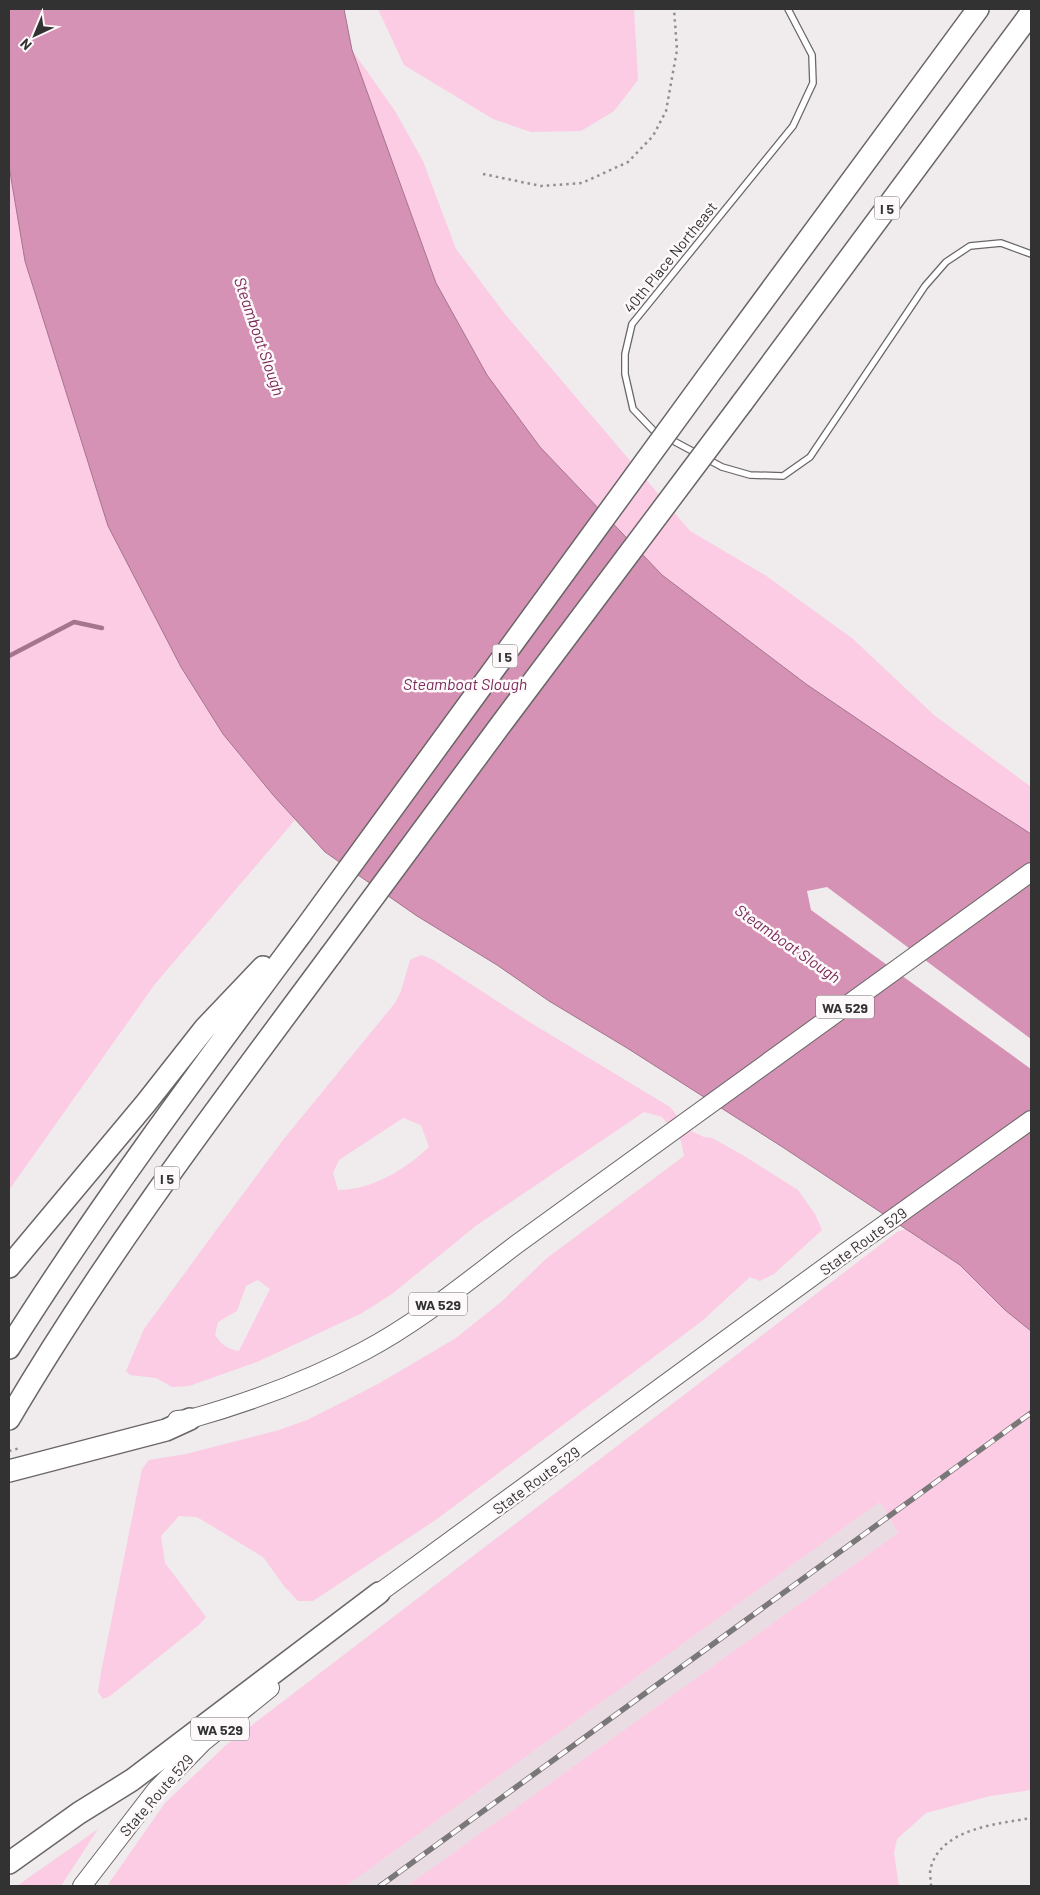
<svg xmlns="http://www.w3.org/2000/svg" width="1040" height="1895" font-family="Barlow,sans-serif">
  <style>
    .built { fill: #e9dce2 }
    .green { fill: #fbcce3; fill-rule: evenodd }
    .water { fill: #d592b4; stroke: #a4758d }
    .pier { fill: #f0ebed }
    .lines { fill: none; stroke-linecap: round; stroke-linejoin: round }
    .stream { stroke: #a4758d; stroke-width: 4.5 }
    .service-casing { stroke: #6a6668; stroke-width: 8 }
    .primary-casing { stroke: #6a6668; stroke-width: 20 }
    .motorway-casing { stroke: #6a6668; stroke-width: 24 }
    .path { stroke: #918e90; stroke-width: 2.5; stroke-dasharray: 2.5 4; stroke-linecap: butt }
    .service { stroke: #fff; stroke-width: 5.5 }
    .primary { stroke: #fff; stroke-width: 18 }
    .motorway { stroke: #fff; stroke-width: 21 }
    .rail-casing { stroke: #7a7779; stroke-width: 5.5 }
    .rail { stroke: #fdf9fb; stroke-width: 4; stroke-dasharray: 11; stroke-linecap: butt }
    .motorway-bridge-casing { stroke: #6a6668; stroke-width: 24; stroke-linecap: butt }
    .motorway-bridge { stroke: #fff; stroke-width: 21 }
    .labels { text-anchor: middle; dominant-baseline: central; stroke-width: 5; stroke-linejoin: round; paint-order: stroke }
    .shield { fill: #fdf9fb; stroke: #706e6f; stroke-width: 1 }
    .shield-label { font-size: 14px; font-weight: bold; fill: #333233 }
    .street-label { font-size: 15px; fill: #333233; stroke: #fdf9fb }
    .water-label { font-size: 16px; font-style: italic; fill: #7a2b59; stroke: #fdf9fb }
  </style>
  <rect width="100%" height="100%" fill="#f0ebed"/>
  <path class="built" d="M880,1502L898,1533L407,1886H346Z"/>
  <path class="green" d="M378,9H634L638,80L614,111L581,131L531,132L493,119L404,65Z
    M352,50L395,111L423,161L456,249L505,314L690,531L765,575L853,639L934,715L1031,787V834L949,781L806,684L662,575L540,447L487,375L436,283Z
    M9,166L25,261L223,734L295,820L155,984L9,1190Z
    M421,955L432,959L531,1023L670,1107L689,1130L704,1137L712,1138L741,1154L798,1190L815,1214L822,1230L774,1274L760,1281L750,1277L702,1321L437,1519L313,1601H298L284,1586L263,1557L197,1517L179,1516L161,1536L165,1563L206,1617L200,1624L110,1696L103,1699L98,1692L101,1672L142,1469L149,1460L186,1454L279,1430L307,1420L378,1384L456,1338L501,1302L547,1258L684,1156L681,1141L662,1117L644,1112L477,1225L392,1294L362,1313L257,1362L189,1386L172,1387L156,1378L130,1375L126,1371L144,1329L214,1233L283,1140L395,1003L401,991L410,960ZM403,1118L421,1125L429,1147C406,1169 372,1190 338,1190L333,1173L339,1160ZM258,1280L270,1289L239,1351C227,1349 222,1345 215,1335L218,1322L237,1311L246,1286Z
    M905,1229L960,1265L1005,1310L1031,1331V1790L990,1796L926,1813L897,1839L894,1853L899,1886H407L898,1533L880,1502L346,1886H109V1883L165,1803L226,1745L897,1232Z
    M98,1829L61,1886H17L21,1883Z"/>
  <path class="water" d="M9,9H344L352,50L436,283L487,375L540,447L662,575L806,684L949,781L1031,834V1331L1005,1310L960,1265L784,1148L627,1048L549,1001L497,965L417,916L325,852L273,795L223,734L181,667L108,526L25,261L9,166Z"/>
  <path class="pier" d="M827,887L1031,1039V1069L811,910L807,891Z"/>
  <g class="lines">
    <path class="stream" d="M9,656L74,622L102,628"/>
    <g class="service-casing">
      <path id="service" d="M788,9L812,55L813,83L793,126L632,324L625,354V374L633,409L653,430L722,467L750,475L783,476L810,457L925,286L946,262L970,246L1001,243L1031,254"/>
    </g>
    <g class="primary-casing">
      <path id="primary" d="M177,1420L190,1419C250,1402 308,1381 364,1351C419,1322 468,1281 517,1244L1031,872
        M369,1602L379,1593L846,1252L1031,1120
        M82,1886L156,1790L203,1742L270,1688"/>
    </g>
    <g class="motorway-casing">
      <path id="motorway" d="M707,377L978,9
        M742,403L1031,13
        M9,1267L146,1103L205,1028L263,967
        M9,1348C99,1205 200,1070 301,934
        M9,1419C104,1257 218,1107 330,956
        M9,1471L166,1430L190,1419
        M9,1863L79,1813L132,1780L379,1593"/>
    </g>
    <path class="path" d="M483,174L541,186L582,183L628,162L653,136L666,111L677,50L674,9
      M9,1451L20,1448
      M931,1886C931,1880 929,1872 931,1867C942,1828 998,1824 1031,1818"/>
    <use href="#service" class="service"/>
    <use href="#primary" class="primary"/>
    <use href="#motorway" class="motorway"/>
    <g class="rail-casing">
      <path id="rail" d="M380,1886L1031,1413"/>
    </g>
    <use href="#rail" class="rail"/>
    <g class="motorway-bridge-casing">
      <path id="motorway-bridge" d="M301,934L707,377
        M330,956L502,723L742,403"/>
    </g>
    <use href="#motorway-bridge" class="motorway-bridge"/>
  </g>
  <g class="labels">
    <g class="shield">
      <rect x="874.5" y="196.5" width="25" height="23" rx="4"/>
      <rect x="492.5" y="644.5" width="25" height="23" rx="4"/>
      <rect x="816" y="995.5" width="58" height="23" rx="4"/>
      <rect x="154.5" y="1166.5" width="25" height="23" rx="4"/>
      <rect x="409" y="1292.5" width="58" height="23" rx="4"/>
      <rect x="191" y="1717.5" width="58" height="23" rx="4"/>
    </g>
    <g class="shield-label">
      <text x="887" y="208">I 5</text>
      <text x="505" y="656">I 5</text>
      <text x="845" y="1007">WA 529</text>
      <text x="167" y="1178">I 5</text>
      <text x="438" y="1304">WA 529</text>
      <text x="220" y="1729">WA 529</text>
    </g>
    <g class="street-label">
      <text transform="translate(670 257) rotate(-51)">40th Place Northeast</text>
      <text transform="translate(863 1241) rotate(-36)">State Route 529</text>
      <text transform="translate(536 1480) rotate(-36)">State Route 529</text>
      <text transform="translate(156 1795) rotate(-49)">State Route 529</text>
    </g>
    <g class="water-label">
      <text transform="translate(260 336) rotate(71)">Steamboat Slough</text>
      <text x="465" y="683">Steamboat Slough</text>
      <text transform="translate(788 943) rotate(35)">Steamboat Slough</text>
    </g>
  </g>
  <rect width="1040" height="1895" fill="none" stroke="#333233" stroke-width="20"/>
  <g transform="translate(35 35) rotate(224)" stroke="#fdf9fb" stroke-width="4" paint-order="stroke">
  <path d="M0-4L9 19L0 12L-9 19Z" fill="#333233"/>
  <text y="-8" font-size="14" font-weight="bold" text-anchor="middle" fill="#333233">N</text>
  </g>
</svg>
